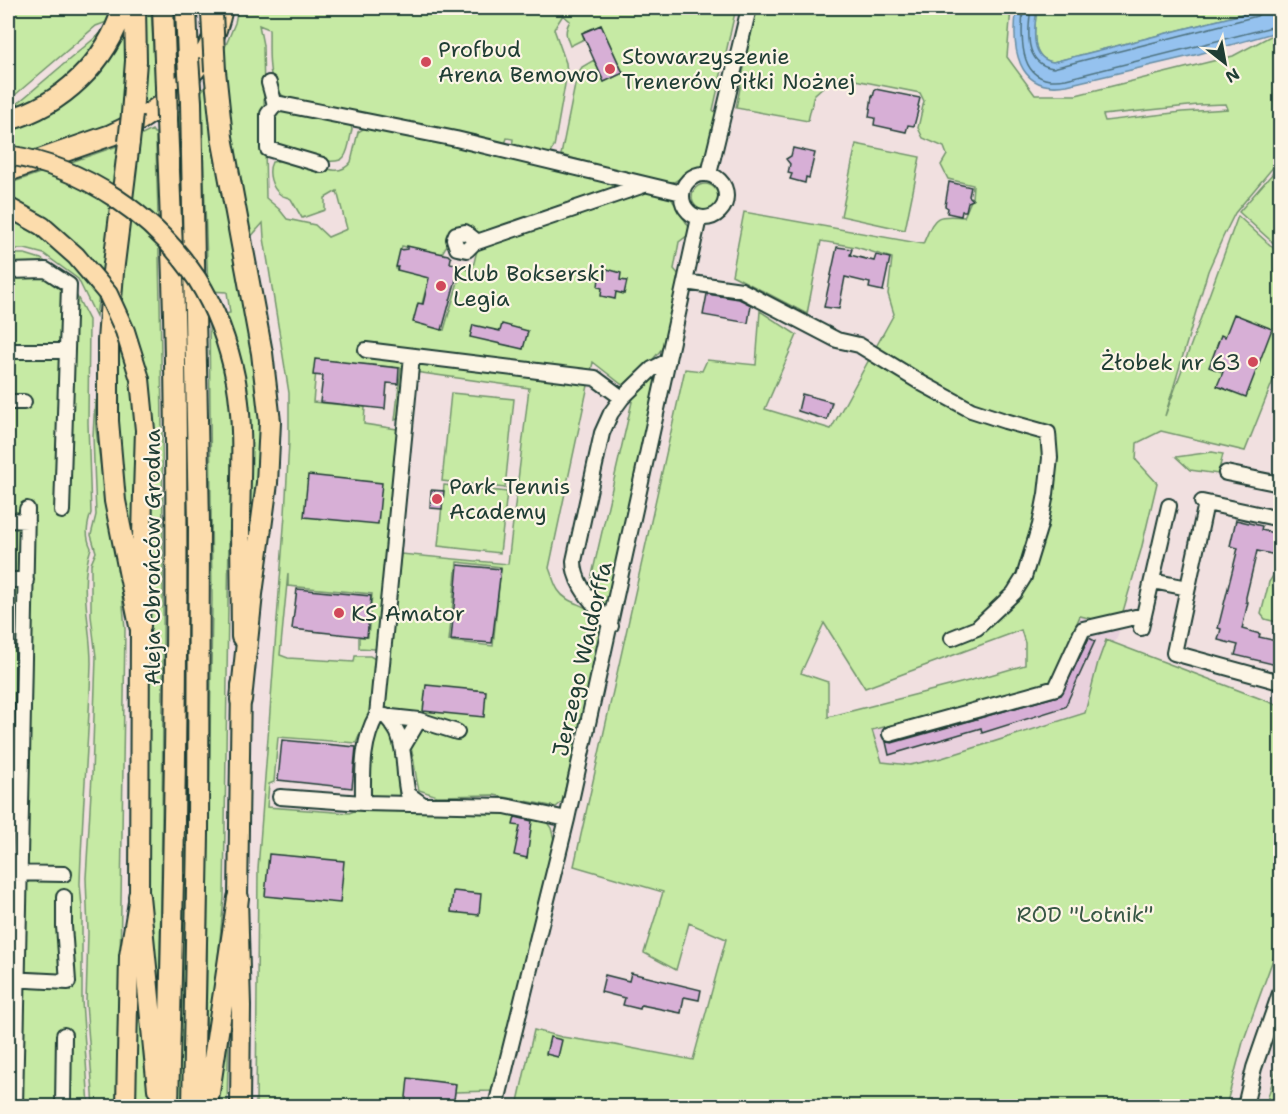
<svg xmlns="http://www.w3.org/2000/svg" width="1288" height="1114" font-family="'Shantell Sans',sans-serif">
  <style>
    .built { fill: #e9d1dd }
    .green { fill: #c6eaa4; stroke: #72946c; stroke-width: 1.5; fill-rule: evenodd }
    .water { fill: #95c2ef; stroke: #668da4; stroke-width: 1.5 }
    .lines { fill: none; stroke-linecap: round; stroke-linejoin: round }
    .shore { stroke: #4e727f; stroke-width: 1.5 }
    .building { fill: #d7afd6; stroke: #1f3d34; stroke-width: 1.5 }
    .minor-casing { stroke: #1f3d34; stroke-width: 18 }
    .major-casing { stroke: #1f3d34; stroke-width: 22 }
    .highway-casing { stroke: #1f3d34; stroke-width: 24 }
    .minor { stroke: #fcf5e5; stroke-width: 14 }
    .major { stroke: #fcdcac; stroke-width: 18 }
    .highway { stroke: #fcdcac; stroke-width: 20 }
    .major-bridge-casing { stroke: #1f3d34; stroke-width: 22; stroke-linecap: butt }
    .highway-bridge-casing { stroke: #1f3d34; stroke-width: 24; stroke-linecap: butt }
    .major-bridge { stroke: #fcdcac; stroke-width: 18 }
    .highway-bridge { stroke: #fcdcac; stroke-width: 20 }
    .poi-dot { fill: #d1495b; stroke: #fcf5e5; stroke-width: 2 }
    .labels { text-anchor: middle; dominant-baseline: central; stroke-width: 4.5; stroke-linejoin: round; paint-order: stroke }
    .poi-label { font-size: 22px; fill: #1f3d34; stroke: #fcf5e5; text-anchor: start }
    .street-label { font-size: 22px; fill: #1f3d34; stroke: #fcf5e5 }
    .park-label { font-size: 22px; fill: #385745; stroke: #fcf5e5 }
  </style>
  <rect width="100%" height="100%" fill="#f1e0e0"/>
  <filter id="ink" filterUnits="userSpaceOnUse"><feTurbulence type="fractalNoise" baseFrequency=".0167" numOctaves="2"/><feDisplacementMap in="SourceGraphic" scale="12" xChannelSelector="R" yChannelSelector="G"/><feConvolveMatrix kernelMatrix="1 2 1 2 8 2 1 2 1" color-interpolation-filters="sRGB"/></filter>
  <g filter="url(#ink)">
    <path class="built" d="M1080,616L1101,621L1123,620L1115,643L1106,641L1098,662L1086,713L942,758L910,765L882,762L872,729L1049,685Z"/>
    <path class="green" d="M8,8H113L107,22L96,26L8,101Z
      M141,8H151L156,98L139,110Z
      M238,8H736L713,110L716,113L706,160L700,167L674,182L656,181L561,155L577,75L582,67L594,60L604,82L623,73L601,25L582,33L584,39L570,46C566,36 564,31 570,21L563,15L554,29L566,63L567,73L554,147L549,154L512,149L513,139L507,138L504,147L289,100C264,86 270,54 269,29L259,25L263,45L266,198L279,209L287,219L315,225L328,237L347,229L337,191L325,198V210L302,218L291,199C288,197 284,197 281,195C271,188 267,172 272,162C282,160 295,159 306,162C321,165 338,179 351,162L358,132L368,126L549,166L619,184L621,186L479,237L473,233C457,239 447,239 441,256L402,246L396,269L429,278L417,322L444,330L462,268L472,271L478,246L646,191L671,198L689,227L688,235L679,242L674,269L680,276L666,344L630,386L621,384L593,362L549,568C552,575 554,584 558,590C570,609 597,601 603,630L562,802L556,807L494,795L437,796L419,790C415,776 415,762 411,748C407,731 394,717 382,705L401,554L508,564L529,388L415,372L412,359H394L403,362L405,367L400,418L395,420L401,368L317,360L313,402L365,407L364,424L397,429L399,436L379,646L375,649L359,648V637H368L372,594L288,586V573L280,655L288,658L354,662L355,656H370L377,660L371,716L361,731L356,743L278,737L274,782L269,784L267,807L349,813L365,807L507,810L546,821L551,828L555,843L492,1091L455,1092L453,1106H256L258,869L285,514L289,442V393L264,238L263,223L248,240L221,57L235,23ZM457,562L501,567L493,646L449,641Z
      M756,8L781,10L784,8H1011L1007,57L1035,95H1076L1233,56L1280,31V159L1235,213L1223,237L1208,271L1165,416L1238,216L1280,254V363L1245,451L1161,431L1137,443L1136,460L1157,483L1141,550L1122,615L1101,621L1080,616L1050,685L872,730L882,762L910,765L942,758L1085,713L1098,662L1106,640L1280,706V940L1243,1042L1226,1106H517L534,1030L562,1037L615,1045L693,1060L726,939L689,923L676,970L644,953L663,892L574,866L685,369L702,371L707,360L756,365L760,311L797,335L765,409L831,429L894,314L888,294L892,258L856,247L821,241L807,314L732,275L744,212L923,244C935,217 933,214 964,217L972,198L973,185L948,179L941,165L947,155L944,147L923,138L918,128L924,101L920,93L835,76L814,95L808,121L736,108ZM1226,104L1228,109L1182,112L1105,121L1103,115L1198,105ZM824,623L865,688L1021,630L1025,643V665L980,678L828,717V682L801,673Z
      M1037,8H1266L1053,62C1028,58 1035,25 1037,8Z
      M127,16L126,80L122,121L33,152L8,147V126L61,102Z
      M103,31C83,66 49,102 8,109L13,107Z
      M209,81L261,402L262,462L249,560V531L229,532L224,898L216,979L209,1027L206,1032L212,600L209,317L230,313L227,292L208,291L201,92Z
      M182,109L193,599L185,1106H178L182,830L175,114Z
      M285,110L350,123L352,129C350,137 349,151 344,157C334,170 287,150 273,146L271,117Z
      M152,130L154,133H156V146C165,432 165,717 159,1002L152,939L148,870L147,805L153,494H134L132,565C121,493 113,420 116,346C119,277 129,207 138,137Z
      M856,144L920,157L905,230L841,216Z
      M120,145L96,316L78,279L44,254L25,249H8V184Z
      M1280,165V249L1239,212Z
      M692 197a13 13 0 1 1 26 0a13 13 0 1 1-26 0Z
      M8,254H25L41,259L56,269L70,283L89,320L88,423L91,513C87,525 85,536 91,548C78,587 91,624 91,663C89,737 82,810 80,884L82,907V1001L89,1106H8Z
      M660,371L610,602L602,605L589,588L634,393Z
      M451,393L514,399L505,488L442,481Z
      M95,400L96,430L106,505H109L121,582L125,629L118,1106H94L86,1003L88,933L86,878L92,775L96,657L91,616V564L96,552L91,535L96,515L93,436Z
      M1212,452L1223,454L1218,474L1190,470L1176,457Z
      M444,485L507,492L500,553L438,546Z
      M1280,575V623L1265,619L1261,614L1269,582L1273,576Z
      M383,724L388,726L397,743L399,800H372C369,781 365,734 383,724Z
      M140,986L149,1058L150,1106H134L137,987Z
      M229,1018L227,1106H215Z
      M1280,1054V1106H1266L1267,1101Z"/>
    <path class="water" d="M1017,8H1037C1035,25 1028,58 1053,62L1266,8H1280V31L1199,54L1067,85C1016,94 1011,46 1017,8Z"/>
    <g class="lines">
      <path class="shore" d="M1023,8C1021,41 1018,88 1066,79L1280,25
        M1031,8C1028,29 1023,64 1053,68L1257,16L1261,13L1262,8"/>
    </g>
    <path class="building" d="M601,25L623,73L604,82L582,33Z
      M875,89L920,98L918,106L919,107L914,126L908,125L906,132L874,125L875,118L869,117L872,96L873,97Z
      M793,148L815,153L809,178L806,177L805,183L790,179L792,174L788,173L790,164L786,159L791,156Z
      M949,182L971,187L969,196L973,200L968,202L966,211H962L961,216L947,213L948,208L945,206Z
      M407,246L448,255L451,258L450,263L460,265L442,330L413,322L418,303L423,304L429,278L397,270L398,267H396L400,250L407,249Z
      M837,247L852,249L850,255L874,261L876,255L890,258L883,291L869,288L870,283L845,277L839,309L824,307Z
      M607,269L621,273L620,280L627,281L624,294L616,292L615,299L601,296L602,288L598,287L599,277L605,278Z
      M707,294L739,299L751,305L748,323L703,315Z
      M1234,314L1272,329L1246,397L1217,386L1223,372L1209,367L1221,335L1225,337Z
      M502,324L528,331L523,349L470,337L473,325L500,331Z
      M315,359L399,368L398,384L387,383L385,409L320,402L323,376L313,375Z
      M802,394L832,402L827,420L798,411Z
      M308,475L382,483L378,524L304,517Z
      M431,490L444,491L442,509L430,508Z
      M1236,520L1262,526L1261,530L1274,533L1273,536L1281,537V556L1257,551L1246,597V602H1248L1242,629L1260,634L1259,637L1281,642V666L1235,655L1238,645L1218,640L1221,629L1218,628L1238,548L1230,546Z
      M458,565L501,569L492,643L451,640Z
      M297,589L371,596L367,637L292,629Z
      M1089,638L1095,641L1065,707L982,733L981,728L889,755L886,742L892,743L1061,695Z
      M426,685L486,691L484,717L423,711Z
      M282,740L356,747L352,788L278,780Z
      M515,817L532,821L527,858L514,855L520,826L513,825Z
      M269,854L344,861L340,903L265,896Z
      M453,891L481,894L479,915L451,912Z
      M631,973L701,990L699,1000L684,997L681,1013L641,1005L640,1009L623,1005L625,998L601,992L605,975L629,981Z
      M550,1037L562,1040L558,1057L546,1054Z
      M408,1078L456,1084L453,1107H405Z"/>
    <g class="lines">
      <g class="minor-casing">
        <path id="minor" d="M269,83L275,105
          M322,165L268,149V114L275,105L281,104L456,139L682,193
          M682 196a22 22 0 1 1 44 0a22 22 0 1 1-44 0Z
          M709,174L749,8
          M474,243L475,240L465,232L456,234L454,239L457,248L467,250L474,243L644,185
          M8,271L46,270L69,285L62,511
          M685,282L741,290L837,340L859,345L923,384L971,410L1005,421L1048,433L1050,458L1046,494L1040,525L1024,577L1014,593L977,628L952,638
          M366,350L595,378L622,398
          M8,351H67
          M8,402H24
          M1226,473L1280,484
          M1202,502L1280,519
          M1206,503L1174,653L1280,682
          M8,520L27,521
          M8,580H26
          M1152,581L1188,588
          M611,626C596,605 574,587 574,561L602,433L611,413L622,398L652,369L668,361
          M1141,628L1169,506
          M382,716L419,720L457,732
          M386,716C390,722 397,729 399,736C406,754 403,775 408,794L422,804
          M890,734L1056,688L1083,629L1144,615
          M403,747L419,720
          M280,797L363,803L505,806L567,819
          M363,803C363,772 361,743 377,715L412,356
          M8,873L64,874
          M8,979L68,982L64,926V897
          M15,1106L27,509
          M63,1106L64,1035
          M496,1106L567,819L699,218
          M1245,1106L1254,1068L1280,993"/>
      </g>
      <g class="major-casing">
        <path id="major" d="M240,531L241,637
          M126,1106L129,956L139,896L140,626L143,493
          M240,1106L241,1006L238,898L241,685"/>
      </g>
      <g class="highway-casing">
        <path id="highway" d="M163,8L166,87
          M186,8L188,58
          M215,71L222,137L262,353L270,422L267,483L252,594L241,700
          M191,102L199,524L198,834L193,1106
          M132,114L136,61L135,8
          M8,120C62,105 107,62 123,8
          M167,120C170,201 174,282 175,363C179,611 174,859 168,1106
          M129,142L113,272L108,341V421L115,501L140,626
          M8,171L111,135C165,111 210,68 222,8
          M139,896L158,1089
          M207,1106L238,898"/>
      </g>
      <use href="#minor" class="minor"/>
      <use href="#major" class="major"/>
      <use href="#highway" class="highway"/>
      <g class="major-bridge-casing">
        <path id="major-bridge" d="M8,155C84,167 154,215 197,279C216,309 229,346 236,381C245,430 240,482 240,531
          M8,207L42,226L76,256L108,294L125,331L140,379L145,430L143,493"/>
      </g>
      <g class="highway-bridge-casing">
        <path id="highway-bridge" d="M212,13L215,71
          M188,58L191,102
          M166,87L167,120
          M129,142L132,114"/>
      </g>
      <use href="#major-bridge" class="major-bridge"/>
      <use href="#highway-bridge" class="highway-bridge"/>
    </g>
  </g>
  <g class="poi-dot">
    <circle cx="426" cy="62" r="6"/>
    <circle cx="610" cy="69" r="6"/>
    <circle cx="441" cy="286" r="6"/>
    <circle cx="1253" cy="362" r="6"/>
    <circle cx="437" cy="499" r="6"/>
    <circle cx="339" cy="613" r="6"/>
  </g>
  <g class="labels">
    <g class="poi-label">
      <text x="438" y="49">Profbud<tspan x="438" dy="25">Arena Bemowo</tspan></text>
      <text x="622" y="56">Stowarzyszenie<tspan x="622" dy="25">Trenerów Piłki Nożnej</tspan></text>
      <text x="453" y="273">Klub Bokserski<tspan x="453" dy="25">Legia</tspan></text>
      <text x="1241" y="362" text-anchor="end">Żłobek nr 63</text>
      <text x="449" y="486">Park Tennis<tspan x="449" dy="25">Academy</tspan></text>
      <text x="351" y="613">KS Amator</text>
    </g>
    <g class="street-label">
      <text transform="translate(152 557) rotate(-90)">Aleja Obrońców Grodna</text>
      <text transform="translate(582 659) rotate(-77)">Jerzego Waldorffa</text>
    </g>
    <g class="park-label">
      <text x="1085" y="914">ROD "Lotnik"</text>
    </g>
  </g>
  <rect width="1288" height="1114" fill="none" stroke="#fcf5e5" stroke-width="30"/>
  <rect x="15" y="15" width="1258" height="1084" fill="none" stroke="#1f3d34" stroke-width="2" filter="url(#ink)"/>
  <g transform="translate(1225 63) rotate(149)" stroke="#fcf5e5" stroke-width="4.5" paint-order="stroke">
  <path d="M0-4.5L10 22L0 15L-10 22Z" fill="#1f3d34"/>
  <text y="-9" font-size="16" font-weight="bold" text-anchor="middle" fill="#1f3d34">N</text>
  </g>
</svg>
